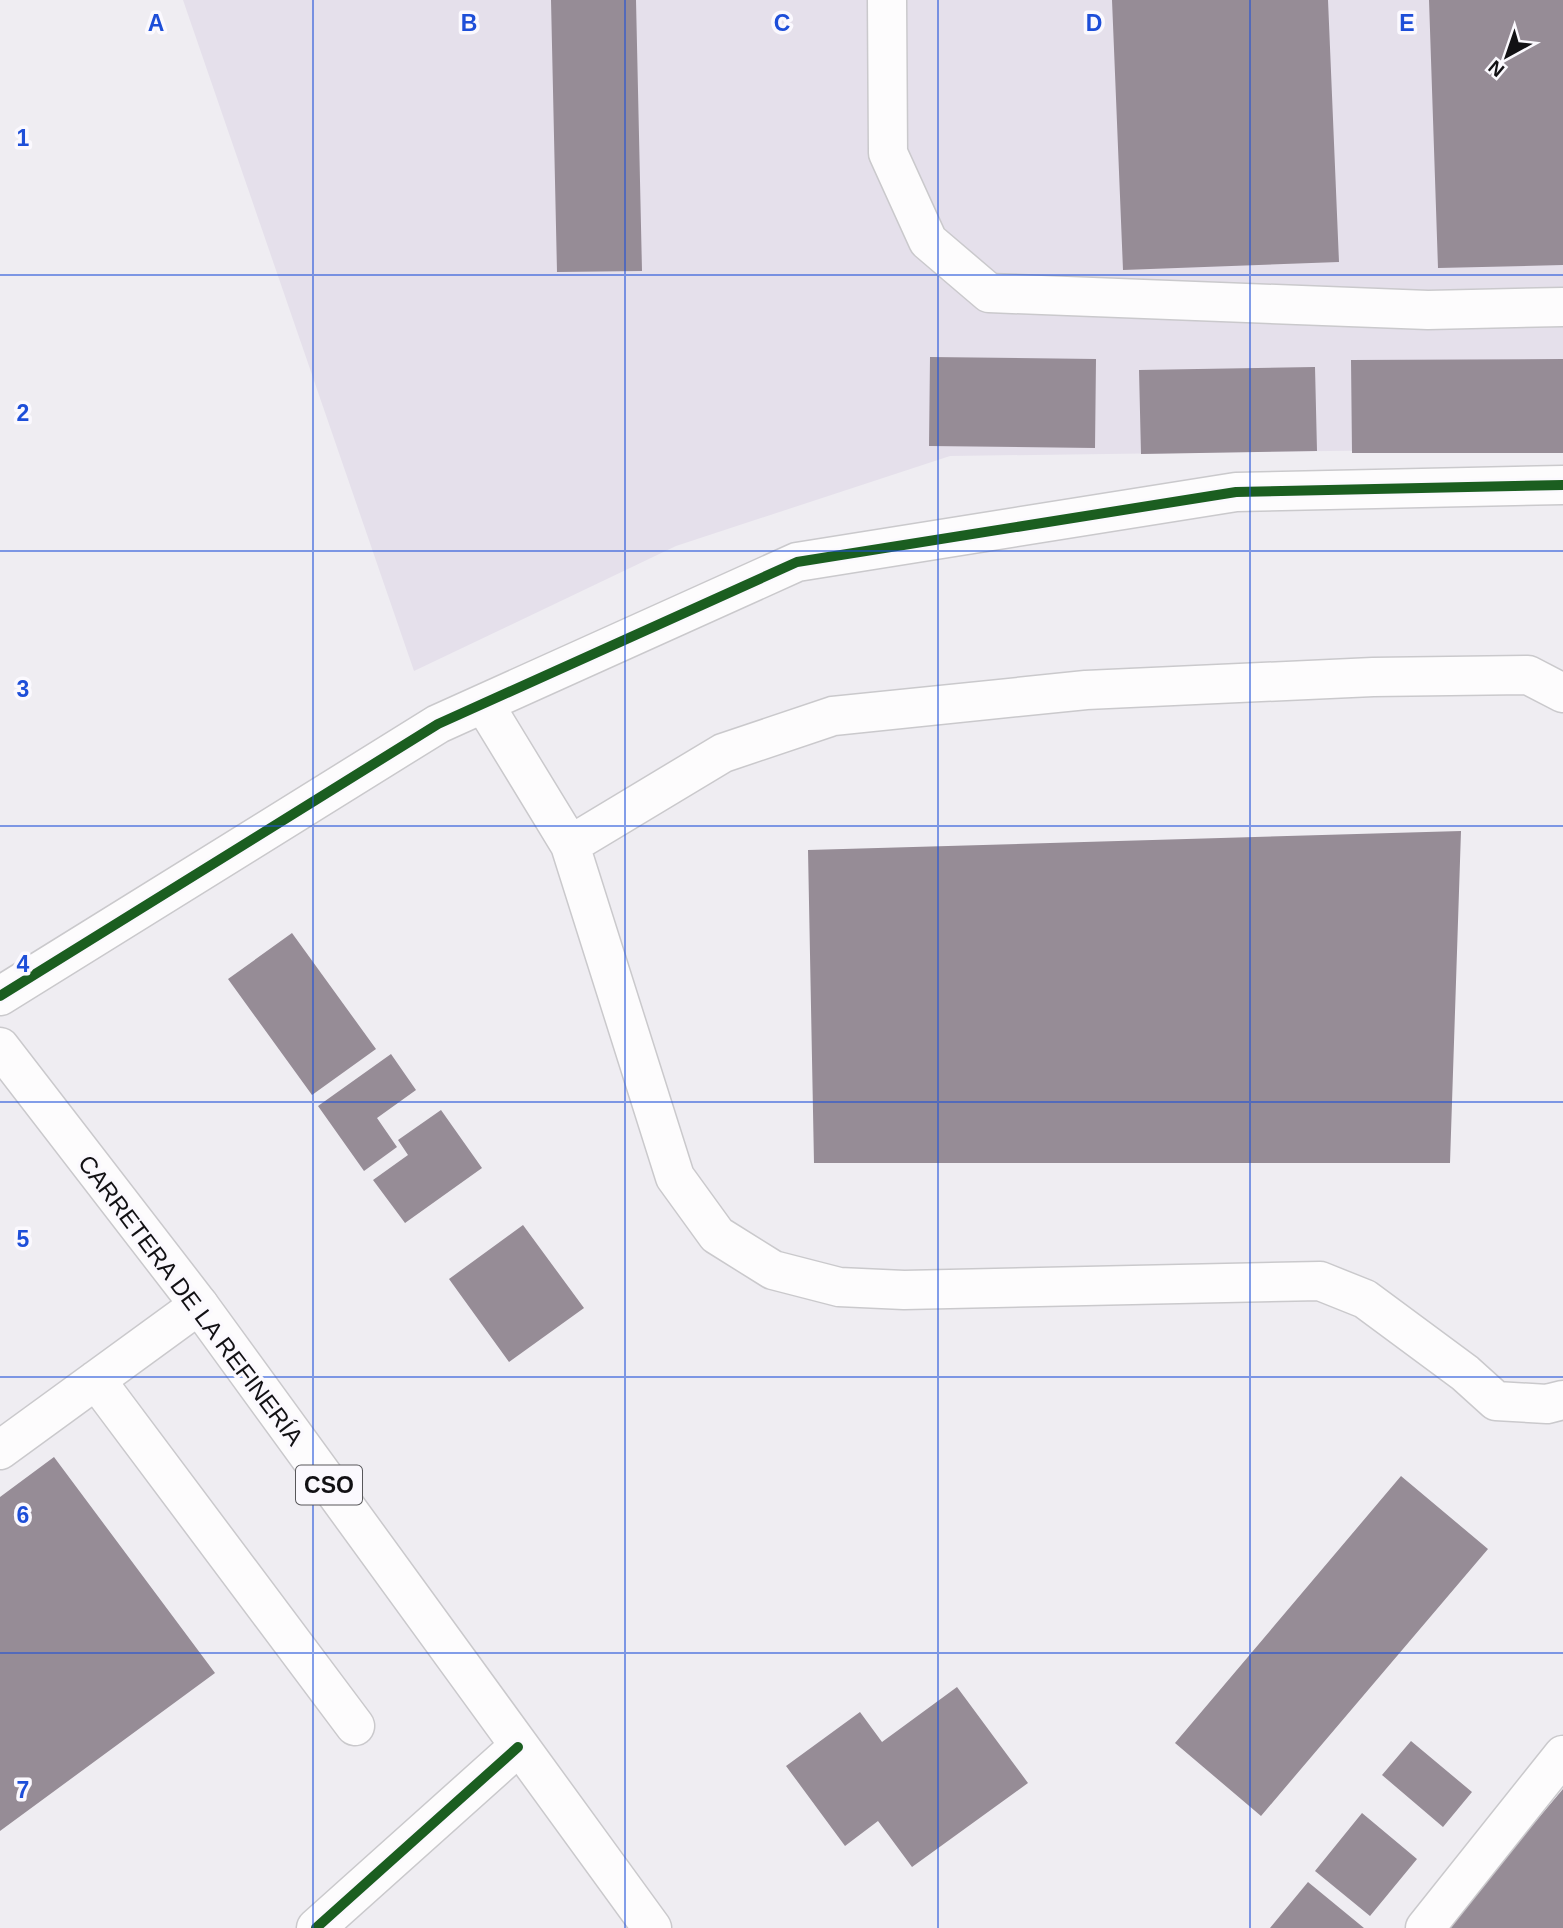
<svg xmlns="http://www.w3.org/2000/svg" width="1563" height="1928" font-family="Arial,sans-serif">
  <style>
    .built { fill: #e5e0eb }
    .building { fill: #968c96 }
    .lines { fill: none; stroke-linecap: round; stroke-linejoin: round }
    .minor-casing { stroke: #cac9cc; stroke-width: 41 }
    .major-casing { stroke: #cac9cc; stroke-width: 41 }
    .minor { stroke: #fdfcfd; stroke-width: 38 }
    .major { stroke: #fdfcfd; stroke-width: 38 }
    .cycleway-casing { stroke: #fbf9fe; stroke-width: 15 }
    .cycleway { stroke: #1b5e20; stroke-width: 10 }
    .grid { fill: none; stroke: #1d4ed8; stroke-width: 2; stroke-opacity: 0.55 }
    .labels { text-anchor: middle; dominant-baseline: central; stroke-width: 7; stroke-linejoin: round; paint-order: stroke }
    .shield { fill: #fbf9fe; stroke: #58575a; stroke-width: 2 }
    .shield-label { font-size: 23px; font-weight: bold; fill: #121114 }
    .street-label { font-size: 24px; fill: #121114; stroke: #fbf9fe }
    .grid-label { font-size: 23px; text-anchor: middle; font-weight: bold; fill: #1d4ed8; stroke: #fbf9fe; stroke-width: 7; stroke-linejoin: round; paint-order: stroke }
  </style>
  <rect width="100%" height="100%" fill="#efedf2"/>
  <path class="built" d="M183,0H1563V448L950,456L676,546L414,671Z"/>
  <path class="building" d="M551,0H636L642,271L557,272Z
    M1112,0H1328L1339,262L1123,270Z
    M1429,0H1563V265L1438,268Z
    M930,357L1096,359L1095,448L929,446Z
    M1563,359V453H1352L1351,360Z
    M1315,367L1317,451L1141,454L1139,370Z
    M1461,831L1450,1163H814L808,850Z
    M292,933L376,1049L312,1095L228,979Z
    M391,1054L416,1090L377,1118L397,1147L364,1171L318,1106Z
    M441,1110L482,1168L405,1223L373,1180L408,1155L398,1140Z
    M523,1225L584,1308L509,1362L449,1279Z
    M54,1457L215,1673L0,1831V1497Z
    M1401,1476L1488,1549L1261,1816L1175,1743Z
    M957,1687L1028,1783L912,1867L878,1821L845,1846L786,1766L860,1712L882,1742Z
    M1411,1741L1472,1792L1443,1827L1382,1775Z
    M1563,1789V1928H1446Z
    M1362,1813L1417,1859L1370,1916L1315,1871Z
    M1308,1882L1364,1928H1270Z"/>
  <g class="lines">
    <g class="minor-casing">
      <path id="minor" d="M887,0L888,153L928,241L989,293L1428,310L1563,307
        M484,704L570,845L675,1177L717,1235L773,1270L839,1287L904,1290L1320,1281L1365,1299L1465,1373L1496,1401L1547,1404L1563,1400
        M570,845L723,753L833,716L1086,690L1373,677L1528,675L1563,693
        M0,996L438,724L797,562L1236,492L1563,485
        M96,1380L355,1726
        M0,1450L199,1305
        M316,1928L518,1747
        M1425,1928L1563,1755"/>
    </g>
    <g class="major-casing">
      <path id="major" d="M0,1047L199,1305L652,1928"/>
    </g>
    <use href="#minor" class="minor"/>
    <use href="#major" class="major"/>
    <g class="cycleway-casing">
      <path id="cycleway" d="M0,996L438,724L797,562L1236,492L1563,485
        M316,1928L518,1747"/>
    </g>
    <use href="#cycleway" class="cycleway"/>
  </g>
  <path class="grid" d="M313,0V1928M625,0V1928M938,0V1928M1250,0V1928M0,275H1563M0,551H1563M0,826H1563M0,1102H1563M0,1377H1563M0,1653H1563"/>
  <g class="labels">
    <rect class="shield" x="296" y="1465.5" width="66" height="39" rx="5"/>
    <g class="shield-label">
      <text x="329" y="1485">CSO</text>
    </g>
    <g class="street-label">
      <text transform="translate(191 1300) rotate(53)">CARRETERA DE LA REFINERÍA</text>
    </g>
  </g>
  <g class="grid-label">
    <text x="156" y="31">A</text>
    <text x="469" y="31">B</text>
    <text x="782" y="31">C</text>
    <text x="1094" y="31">D</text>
    <text x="1407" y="31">E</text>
    <text x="23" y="146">1</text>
    <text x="23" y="421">2</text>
    <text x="23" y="697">3</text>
    <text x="23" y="972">4</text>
    <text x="23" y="1247">5</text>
    <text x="23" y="1523">6</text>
    <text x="23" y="1798">7</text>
  </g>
  <g transform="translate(1507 56) rotate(220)" stroke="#fbf9fe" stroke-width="5" paint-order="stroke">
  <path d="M0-5L12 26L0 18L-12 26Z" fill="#121114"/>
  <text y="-10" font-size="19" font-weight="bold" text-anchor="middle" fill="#121114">N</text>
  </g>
</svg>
